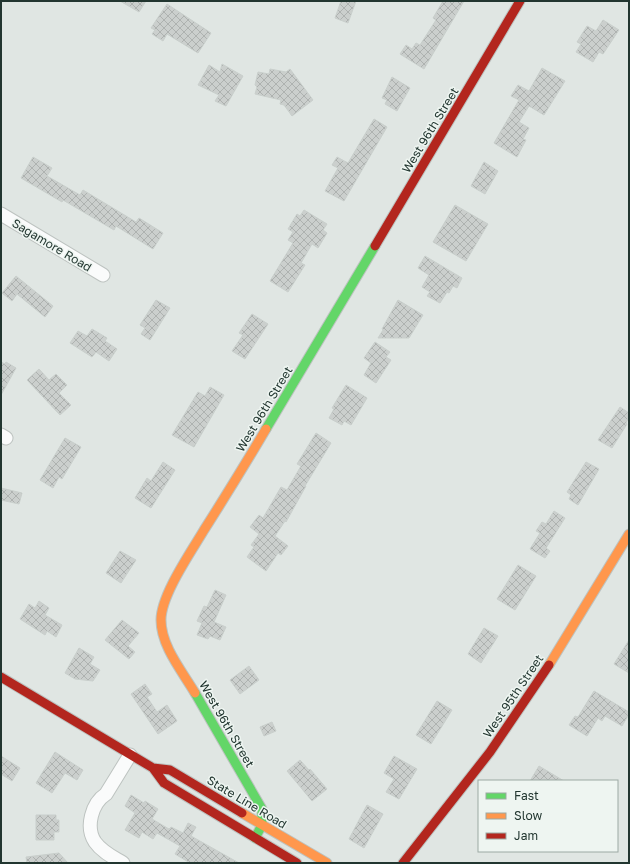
<svg xmlns="http://www.w3.org/2000/svg" width="630" height="864" font-family="'Golos Text',sans-serif">
  <style>
    .building { fill: url(#building-cross-hatch); stroke: #c9cfcc }
    .lines { fill: none; stroke-linecap: round; stroke-linejoin: round }
    .street-casing { stroke: #bdc3c0; stroke-width: 15 }
    .fast-casing { stroke: #bdc3c0; stroke-width: 11 }
    .slow-casing { stroke: #bdc3c0; stroke-width: 11 }
    .jam-casing { stroke: #bdc3c0; stroke-width: 11 }
    .street { stroke: #fafbfb; stroke-width: 13 }
    .fast { stroke: #63d668; stroke-width: 9 }
    .slow { stroke: #ff974d; stroke-width: 9 }
    .jam { stroke: #b3261e; stroke-width: 9 }
    .labels { text-anchor: middle; dominant-baseline: central; stroke-width: 3; stroke-linejoin: round; paint-order: stroke }
    .street-label { font-size: 12px; fill: #223630; stroke: #eef5f1 }
  </style>
  <defs>
    <pattern id="building-cross-hatch" width="8" height="8" patternUnits="userSpaceOnUse"><rect width="8" height="8" fill="#cbcfcd"/><path d="M0 0l8 8M0 8l8-8" fill="none" stroke="#aeb2b0"/></pattern>
  </defs>
  <rect width="100%" height="100%" fill="#e0e6e3"/>
  <path class="building" d="M120,1H146L139,12Z
    M341,1H356L348,23L335,18Z
    M443,1H464L424,69L400,54L406,45L412,49L416,43L420,45L436,20L433,18Z
    M167,4L211,33L198,53L167,34L163,41L152,34L155,30L151,28Z
    M603,20L619,30L603,54L599,52L593,62L576,52L581,44L577,42L587,26L596,31Z
    M222,64L243,76L226,106L215,101L219,95L198,85L209,65L220,72Z
    M542,68L565,81L544,115L529,106L519,122L529,128L523,139L526,140L517,157L494,143L519,100L511,96L518,85L529,91Z
    M270,69L286,72L290,69L313,100L292,116L284,105L280,104L281,100L255,94L257,87L255,85L258,72L269,74Z
    M392,77L410,88L397,111L385,104L387,100L382,98Z
    M374,119L387,127L344,201L325,191L338,168L332,165L337,157L348,163Z
    M33,157L52,168L47,176L80,195L83,190L136,222L139,218L163,233L153,249L116,226L114,230L63,200L62,202L21,178Z
    M484,162L498,171L485,194L471,186Z
    M455,205L488,224L466,261L433,242Z
    M304,210L327,224L323,230L327,233L318,248L312,244L301,263L305,265L288,292L270,281L293,243L288,240L293,232L288,229L297,214L300,216Z
    M425,256L462,278L457,288L453,286L449,293L447,292L440,303L427,296L430,292L422,287L429,275L418,268Z
    M16,276L53,306L45,317L17,294L12,301L2,293Z
    M156,300L170,308L150,340L141,334L145,328L140,325Z
    M398,300L423,315L409,338H378L383,330L382,329Z
    M252,314L268,324L245,359L232,351L243,335L239,333Z
    M92,329L107,338L105,341L117,349L109,361L96,352L92,357L70,343L78,331L87,336Z
    M375,342L390,352L386,357L391,360L376,383L364,375L371,363L364,358Z
    M1,362L5,364L6,362L16,368L1,395Z
    M39,369L49,380L56,374L67,385L59,393L71,405L60,415L27,380Z
    M346,385L367,398L351,425L344,421L342,425L329,418L334,409L332,408Z
    M210,387L224,395L194,447L172,435L198,392L205,396Z
    M620,407L629,413V417L626,423L627,424L612,448L598,440Z
    M316,433L331,443L305,486H306L286,522L285,521L275,536L288,546L281,555L278,553L266,571L247,557L254,547L251,545L259,534L250,527L259,515L263,518L281,487L287,490L301,466L297,464Z
    M65,438L81,447L62,479L59,477L53,488L40,480Z
    M163,462L175,470L151,508L135,498L147,478L151,481Z
    M586,462L599,469L578,505L569,499L571,495L567,492Z
    M1,488L22,493L19,504L1,500Z
    M554,511L565,518L546,548L550,551L545,558L530,549L540,533L536,531L542,522L546,524Z
    M120,551L136,560L121,583L106,573Z
    M518,565L536,576L515,610L497,599Z
    M215,590L226,595L214,622L226,627L220,640L210,636L208,639L197,635L202,623L197,621L204,606L207,607Z
    M39,601L49,608L45,615L62,625L56,637L47,631L45,635L20,619L29,604L35,608Z
    M122,620L139,633L128,646L135,652L129,659L105,640Z
    M484,628L498,636L481,663L468,654Z
    M629,640V673L614,664Z
    M79,648L94,657L90,664L100,670L93,681L75,679L65,673Z
    M249,666L259,680L240,694L230,680Z
    M145,684L152,694L147,697L157,712L167,705L177,721L158,734L131,694Z
    M594,691L629,712V714L622,726L605,716L602,721L598,718L587,736L569,725L575,716L578,717Z
    M437,701L452,710L431,744L416,735Z
    M272,722L276,731L264,736L260,727Z
    M55,752L83,770L77,780L65,773L52,793L36,783Z
    M1,756L20,768L12,781L1,774Z
    M394,756L417,769L399,799L386,792L394,779L384,773Z
    M300,760L309,770L310,769L327,789L312,801L287,771Z
    M539,766L564,781H530Z
    M131,795L144,803L145,801L158,809L152,819L169,829L171,827L183,833L188,823L196,827L191,836L239,863H190L175,854L180,846L157,833L153,839L142,832L139,838L125,830L135,813L125,806Z
    M367,805L383,814L364,848L349,839Z
    M36,815H56V820H59V832H54V840H36Z
    M59,853L68,863H27L26,857Z"/>
  <g class="lines">
    <g class="street-casing">
      <path id="street" d="M1,214L103,275
        M1,435L6,438
        M123,863C113,857 102,852 95,842C85,827 92,803 106,794L130,755"/>
    </g>
    <g class="fast-casing">
      <path id="fast" d="M266,429L375,246
        M195,693L262,809V825L255,838"/>
    </g>
    <g class="slow-casing">
      <path id="slow" d="M549,665L629,534
        M195,693C182,671 161,646 161,620C161,595 191,552 204,530C225,497 246,463 266,429
        M242,813L327,863"/>
    </g>
    <g class="jam-casing">
      <path id="jam" d="M375,246L520,1
        M1,677L153,768L170,770L242,813
        M153,768L164,783L297,863
        M403,863L490,752L549,665"/>
    </g>
    <use href="#street" class="street"/>
    <use href="#fast" class="fast"/>
    <use href="#slow" class="slow"/>
    <use href="#jam" class="jam"/>
  </g>
  <g class="labels">
    <g class="street-label">
      <text transform="translate(430 130) rotate(-59)">West 96th Street</text>
      <text transform="translate(52 245) rotate(31)">Sagamore Road</text>
      <text transform="translate(264 409) rotate(-59)">West 96th Street</text>
      <text transform="translate(513 696) rotate(-56)">West 95th Street</text>
      <text transform="translate(227 724) rotate(60)">West 96th Street</text>
      <text transform="translate(247 802) rotate(31)">State Line Road</text>
    </g>
  </g>
  <rect width="630" height="864" fill="none" stroke="#223630" stroke-width="4"/>
  <rect x="478" y="780" width="140" height="72" fill="#eef5f1" stroke="#9ca9a4"/>
  <rect x="486" y="793" width="20" height="6" fill="#63d668" stroke="#9ca9a4"/>
  <text x="514" y="800" font-size="12" fill="#223630">Fast</text>
  <rect x="486" y="813" width="20" height="6" fill="#ff974d" stroke="#9ca9a4"/>
  <text x="514" y="820" font-size="12" fill="#223630">Slow</text>
  <rect x="486" y="833" width="20" height="6" fill="#b3261e" stroke="#9ca9a4"/>
  <text x="514" y="840" font-size="12" fill="#223630">Jam</text>
</svg>
